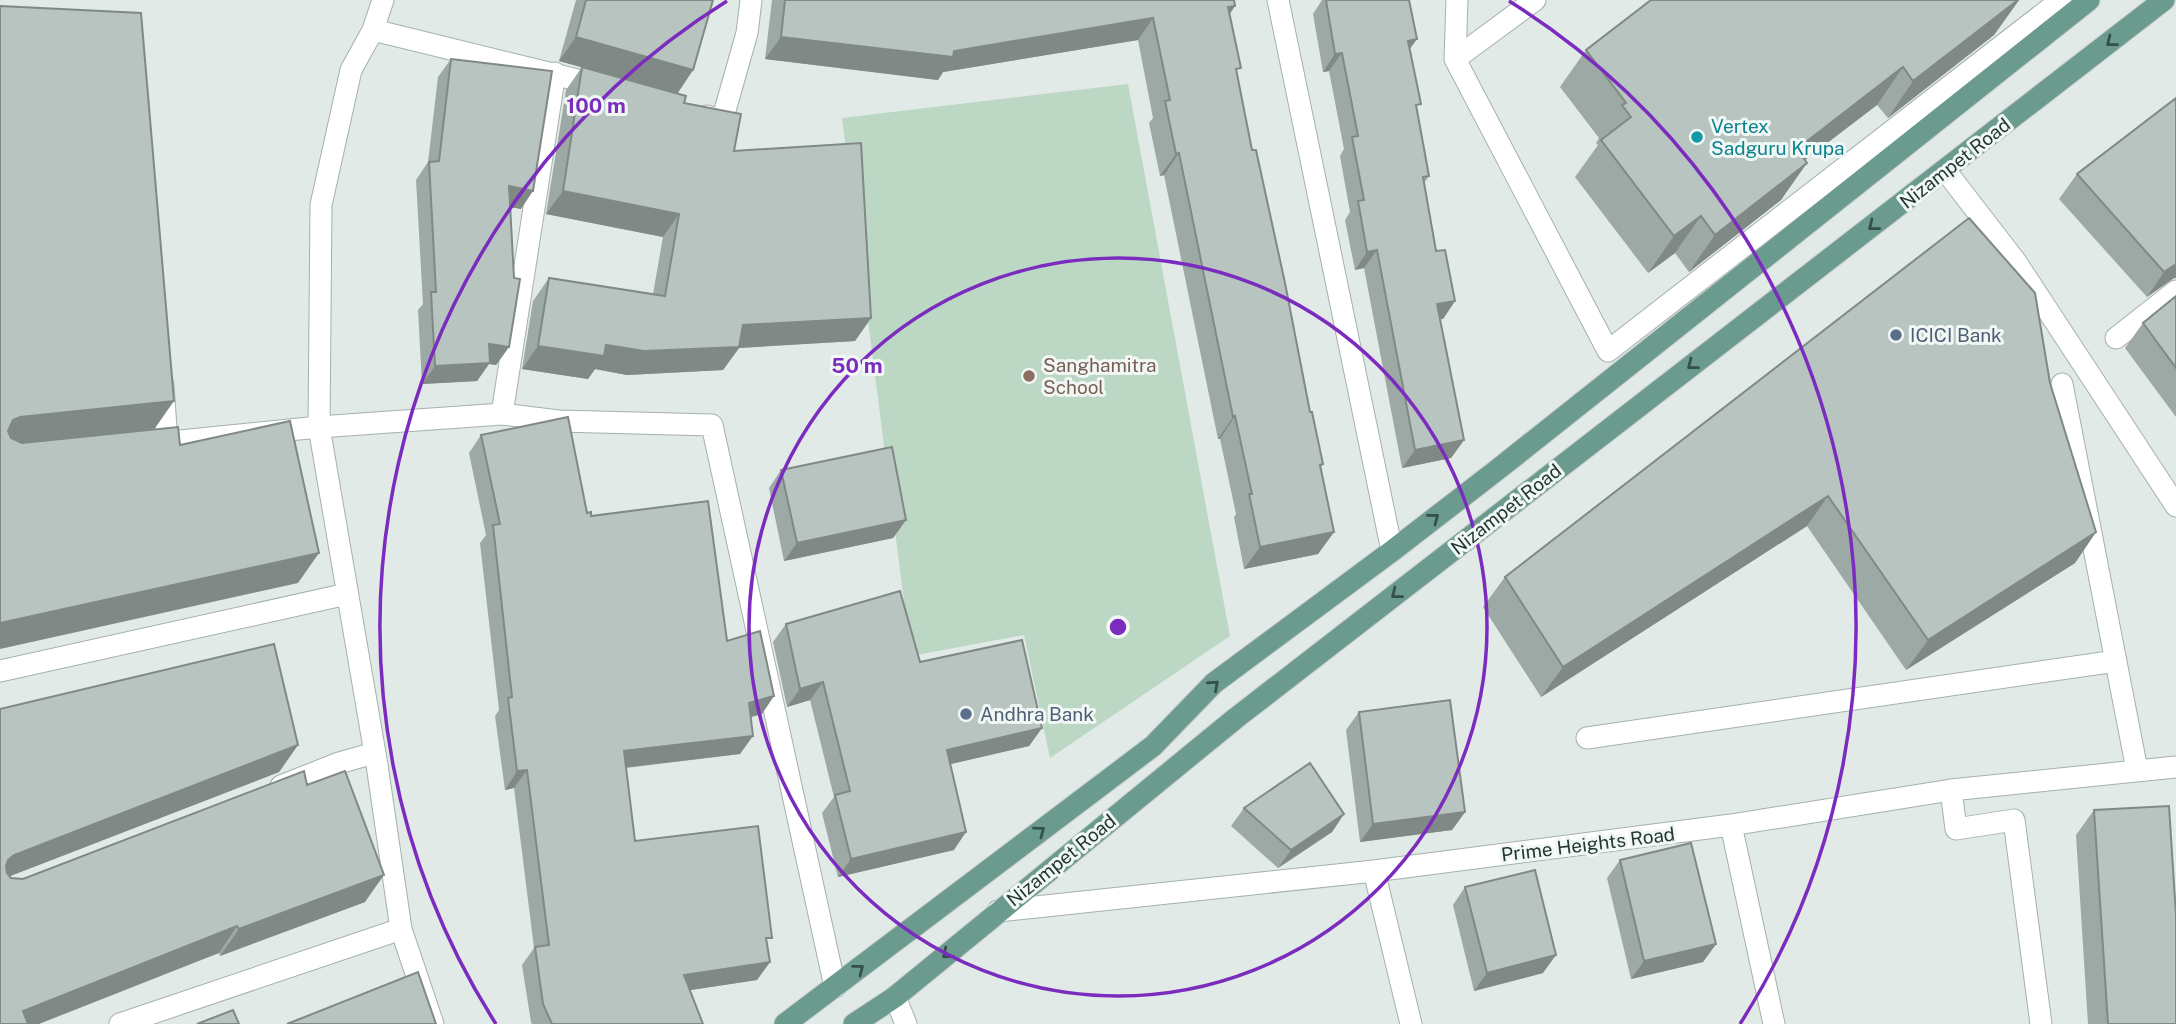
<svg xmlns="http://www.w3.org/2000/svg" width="2176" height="1024" font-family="'Public Sans',sans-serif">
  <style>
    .green { fill: #bcd8c5 }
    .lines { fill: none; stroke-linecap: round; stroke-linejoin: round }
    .street-casing { stroke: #a4b1ad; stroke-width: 23 }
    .primary-casing { stroke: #c1c7c6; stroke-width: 23 }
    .street { stroke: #fff; stroke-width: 21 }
    .primary { stroke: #6b9a8f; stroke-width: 21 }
    .wall { fill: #9da9a4 }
    .shaded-wall { fill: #808986 }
    .building { fill: #b7c4bf; stroke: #808986; stroke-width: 2 }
    .oneway { stroke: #35504a }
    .ring { fill: none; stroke: #7b2cbf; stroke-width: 3.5 }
    .culture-dot { fill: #0f9aa8; stroke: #f1f7f4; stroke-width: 2.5 }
    .service-dot { fill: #5c6f8a; stroke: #f1f7f4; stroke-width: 2.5 }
    .education-dot { fill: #8d6e63; stroke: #f1f7f4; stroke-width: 2.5 }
    .labels { text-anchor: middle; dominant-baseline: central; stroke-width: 6; stroke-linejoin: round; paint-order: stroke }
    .culture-label { font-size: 19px; fill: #0d838f; stroke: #f1f7f4; text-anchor: start }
    .street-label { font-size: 19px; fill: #233833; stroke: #f1f7f4 }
    .service-label { font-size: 19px; fill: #4e5e75; stroke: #f1f7f4; text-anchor: start }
    .education-label { font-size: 19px; fill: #785e54; stroke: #f1f7f4; text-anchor: start }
    .centre { fill: #7b2cbf; stroke: #f1f7f4; stroke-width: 3.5 }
    .ring-label { font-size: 21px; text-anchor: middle; font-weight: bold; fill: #7b2cbf; stroke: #f1f7f4; stroke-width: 6; stroke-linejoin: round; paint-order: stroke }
  </style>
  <rect width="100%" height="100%" fill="#e1eae6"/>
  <path class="green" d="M1128,84L1230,636L1050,758L1024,635L911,656L842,118Z"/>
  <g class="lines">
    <g class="street-casing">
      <path id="street" d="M383,0L373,30L351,70L321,205L319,427L377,765L401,929L433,1024
        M1278,0L1392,551
        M1457,0L1455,59L1535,0
        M373,30L602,86
        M1455,59L1608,351L2061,0
        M707,116L722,121L747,33L751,0
        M1945,170L2016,262L2176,506
        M2116,338L2176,291
        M2062,384L2137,770
        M163,385L167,442
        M502,414L555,73
        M150,444L319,427L502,414L559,421L712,425L835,987
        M0,671L347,594
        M1587,738L2116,661
        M281,786L339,763L374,753
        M1951,790L1956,829L2014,820L2041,1024
        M1731,825L1774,1024
        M1374,871L1411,1024
        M998,911L1374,871L1731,825L1951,790L2176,767
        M895,997L906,1024
        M120,1024L401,929"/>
    </g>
    <g class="primary-casing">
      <path id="primary" d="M785,1024L1153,746L1214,683L1392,551L1497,470L2089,0
        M854,1024L895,997L1236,718L2164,0"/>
    </g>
    <use href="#street" class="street"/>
    <use href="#primary" class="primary"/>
  </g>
  <path class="wall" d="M576,0H713L693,70L677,94L684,103L734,151L871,318L855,341L739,348L723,370L627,375L595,369L588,379L522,369L533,301L549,278L653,294L663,237L546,214L566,90L582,67L559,61Z
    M772,0H1234L1235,6L1230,14L1237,73L1252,150L1310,412L1323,464L1321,467L1334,532L1318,554L1244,569L1234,517L1236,514L1220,439H1218L1164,175L1160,176L1149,123L1153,118L1138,40L943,72L938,80L765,59Z
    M1322,0H1409L1410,49L1417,110L1429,176L1424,183L1436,251L1455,301L1443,319H1440L1464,440L1451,458L1402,468L1364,268L1355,270L1345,220L1350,212L1340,156L1344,149L1329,71L1323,72L1313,14Z
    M1651,0H2019L1994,35L1888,118L1877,105L1805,159L1781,200L1689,272L1675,253L1648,273L1575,177L1598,145L1596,143L1599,138L1560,87L1586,50Z
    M451,59L521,209L510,207L509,347L496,365L489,364L477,381L422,384L418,310L423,304L416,180L428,162L438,77Z
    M2176,98V278H2174L2147,297L2059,199L2077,174Z
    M2176,296V417L2125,348L2143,323Z
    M2050,383L2096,532L2075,563L1906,670L1807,526L1541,697L1483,607L1505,577Z
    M481,435L591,516L727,641L762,714L751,717L740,754L626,768L635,841L767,944L770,962L757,980L690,990L703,1024H532L531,1022L522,965L534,948L514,788L505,790L495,716L499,710L480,543L486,535L469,453Z
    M781,470L906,520L893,538L784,561L769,488Z
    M786,624L920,662L1042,728L1029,746L950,764L954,850L838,877L822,813L834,797L810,700L787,707L773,642Z
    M0,709L298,745L279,772L10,876L11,878L23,879L307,785L365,902L220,956L219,953L0,1024Z
    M1359,712L1465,812L1452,830L1360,842L1346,730Z
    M1244,808L1344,814L1332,832L1278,868L1231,826Z
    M2094,810L2176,1024H2088L2076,835Z
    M1620,860L1716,944L1703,962L1631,979L1607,878Z
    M1465,887L1543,973L1474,991L1453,905Z"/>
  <path class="shaded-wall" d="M2018,0H2019L1994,35L1888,118L1913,81Z
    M1235,6L1219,28L1228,7Z
    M1153,18L1138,40L943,72L938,80L765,59L781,37L954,51Z
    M576,37L693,70L677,94L559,61Z
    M1417,39L1404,57L1408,41Z
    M1342,53L1329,71L1323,72L1335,54Z
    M1903,67L1877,105L1771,186L1797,149Z
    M1179,153L1164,175L1160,176L1176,154Z
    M1807,163L1781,200L1689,272L1715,235Z
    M509,186L533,191L521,209L496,204Z
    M563,191L679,214L663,237L546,214Z
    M1701,216L1675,253L1648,273L1674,236Z
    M1377,250L1364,268L1355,270L1367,252Z
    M2176,264V278H2174L2147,297L2164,272Z
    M1455,301L1443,319L1424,322L1437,304Z
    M871,318L855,341L739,348L723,370L627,375L595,369L588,379L522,369L538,346L606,345L743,325Z
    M489,344L509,347L496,365L489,364L477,381L422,384L435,366Z
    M174,401L153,431L0,447L13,420L20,417Z
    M1235,416L1220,439H1218L1233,417Z
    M1464,440L1451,458L1402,468L1415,450Z
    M1828,496L1807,526L1541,697L1563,667Z
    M906,520L893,538L784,561L797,543Z
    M1334,532L1318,554L1244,569L1260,547Z
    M2096,532L2075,563L1906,670L1928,640Z
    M319,553L298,583L0,649V623Z
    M823,682L810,700L787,707L800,689Z
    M774,696L762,714L736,721L749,703Z
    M1042,728L1029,746L934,768L947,750Z
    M753,736L740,754L612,769L624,751Z
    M298,745L279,772L0,880L8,860L14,855Z
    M527,770L514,788L505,790L517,771Z
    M1465,812L1452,830L1360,842L1373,824Z
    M1344,814L1332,832L1278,868L1291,850Z
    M966,832L954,850L838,877L851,859Z
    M384,875L365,902L220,956L239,929Z
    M237,926L219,953L39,1024H14L23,1011Z
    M1716,944L1703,962L1631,979L1644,961Z
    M1556,955L1543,973L1474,991L1487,973Z
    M770,962L757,980L671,993L684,975Z"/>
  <path class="building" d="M586,0H713L693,70L576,37Z
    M785,0H1234L1235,6L1228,7L1241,68L1236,69L1252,150H1256L1285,283L1310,412H1312L1323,464L1320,465L1334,532L1260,547L1249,494H1252L1235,416L1233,417L1179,153L1176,154L1165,101L1170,100L1153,18L954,51L953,57L781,37Z
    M1326,0H1409L1417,39L1408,41L1421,104L1416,105L1429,176L1423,177L1436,251L1445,250L1455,301L1437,304L1464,440L1415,450L1377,250L1367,252L1358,201L1364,200L1352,137L1358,136L1342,53L1335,54Z
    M1651,0H2018L1913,81L1903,67L1833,121L1797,149L1807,163L1715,235L1701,216L1674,236L1601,140L1631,117L1622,105L1626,103L1586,50Z
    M0,6L141,13L174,401L20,417L13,420L8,431L11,438L22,443L178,427L180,445L290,421L319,553L0,623Z
    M451,59L552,71L533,191L509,186L514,278L520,279L509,347L489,344L490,363L435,366L431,292H436L429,162L439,161Z
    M582,67L686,96L684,103L741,114L734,151L861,143L871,318L743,325L739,347L644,351L606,345L604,356L538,346L549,278L665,296L679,214L563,191Z
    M2176,98V264L2164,272L2077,174Z
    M1969,218L2035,293L2050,383L2096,532L1928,640L1828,496L1563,667L1505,577Z
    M2176,296V368L2143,323Z
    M568,417L587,513L591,512V516L708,501L727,641L760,631L774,696L749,703L753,736L624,751L635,841L758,826L772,938H766L770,962L684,975L703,1024H552L543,1004L535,947L549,945L527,770L517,771L508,698L512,697L493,525L500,524L481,435Z
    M892,447L906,520L797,543L781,470Z
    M900,591L920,662L1022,640L1042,728L947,750L966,832L851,859L835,795L850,791L823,682L800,689L786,624Z
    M274,644L298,745L14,855L8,860L6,866L7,873L11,878L23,879L304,771L307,785L345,771L384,875L239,929L237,926L23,1011L28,1024H0V709Z
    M1450,700L1465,812L1373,824L1359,712Z
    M1310,763L1344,814L1291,850L1244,808Z
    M2169,806L2176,915V1024H2108L2094,810Z
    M1691,843L1716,944L1644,961L1620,860Z
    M1535,870L1556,955L1487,973L1465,887Z
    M418,972L436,1024H287Z
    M233,1010L239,1024H197Z"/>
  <defs><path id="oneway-chevron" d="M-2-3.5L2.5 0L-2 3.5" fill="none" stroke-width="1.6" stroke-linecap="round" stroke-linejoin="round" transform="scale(1.75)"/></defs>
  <g class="oneway">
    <use href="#oneway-chevron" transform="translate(2111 42) rotate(142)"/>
    <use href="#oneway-chevron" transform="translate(1873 226) rotate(142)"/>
    <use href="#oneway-chevron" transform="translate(1692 365) rotate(142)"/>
    <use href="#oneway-chevron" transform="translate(1434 518) rotate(-38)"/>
    <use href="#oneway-chevron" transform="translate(1396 594) rotate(142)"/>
    <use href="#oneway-chevron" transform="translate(1214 685) rotate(-42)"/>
    <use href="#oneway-chevron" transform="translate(1040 831) rotate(-37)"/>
    <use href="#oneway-chevron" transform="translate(947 954) rotate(140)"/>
    <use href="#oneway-chevron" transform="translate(859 969) rotate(-38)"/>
  </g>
  <g class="ring">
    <circle cx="1118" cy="627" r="369"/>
    <path d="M496 1024A738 738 0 0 1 727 1M1509 1A738 738 0 0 1 1740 1024"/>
  </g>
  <circle class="culture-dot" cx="1697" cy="137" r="7"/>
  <g class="service-dot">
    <circle cx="1896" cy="335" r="7"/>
    <circle cx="966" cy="714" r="7"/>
  </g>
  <circle class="education-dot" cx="1029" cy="376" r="7"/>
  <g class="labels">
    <g class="culture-label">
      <text x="1711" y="126">Vertex<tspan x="1711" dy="22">Sadguru Krupa</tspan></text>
    </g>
    <g class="street-label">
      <text transform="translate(1955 163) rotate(-38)">Nizampet Road</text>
      <text transform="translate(1506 509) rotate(-38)">Nizampet Road</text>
      <text transform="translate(1588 844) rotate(-7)">Prime Heights Road</text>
      <text transform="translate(1061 860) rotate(-39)">Nizampet Road</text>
    </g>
    <g class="service-label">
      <text x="1910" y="335">ICICI Bank</text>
      <text x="980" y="714">Andhra Bank</text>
    </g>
    <g class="education-label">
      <text x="1043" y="365">Sanghamitra<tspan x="1043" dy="22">School</tspan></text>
    </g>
  </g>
  <circle cx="1118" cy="627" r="10" class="centre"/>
  <g class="ring-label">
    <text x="596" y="113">100 m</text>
    <text x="857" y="373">50 m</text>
  </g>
</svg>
